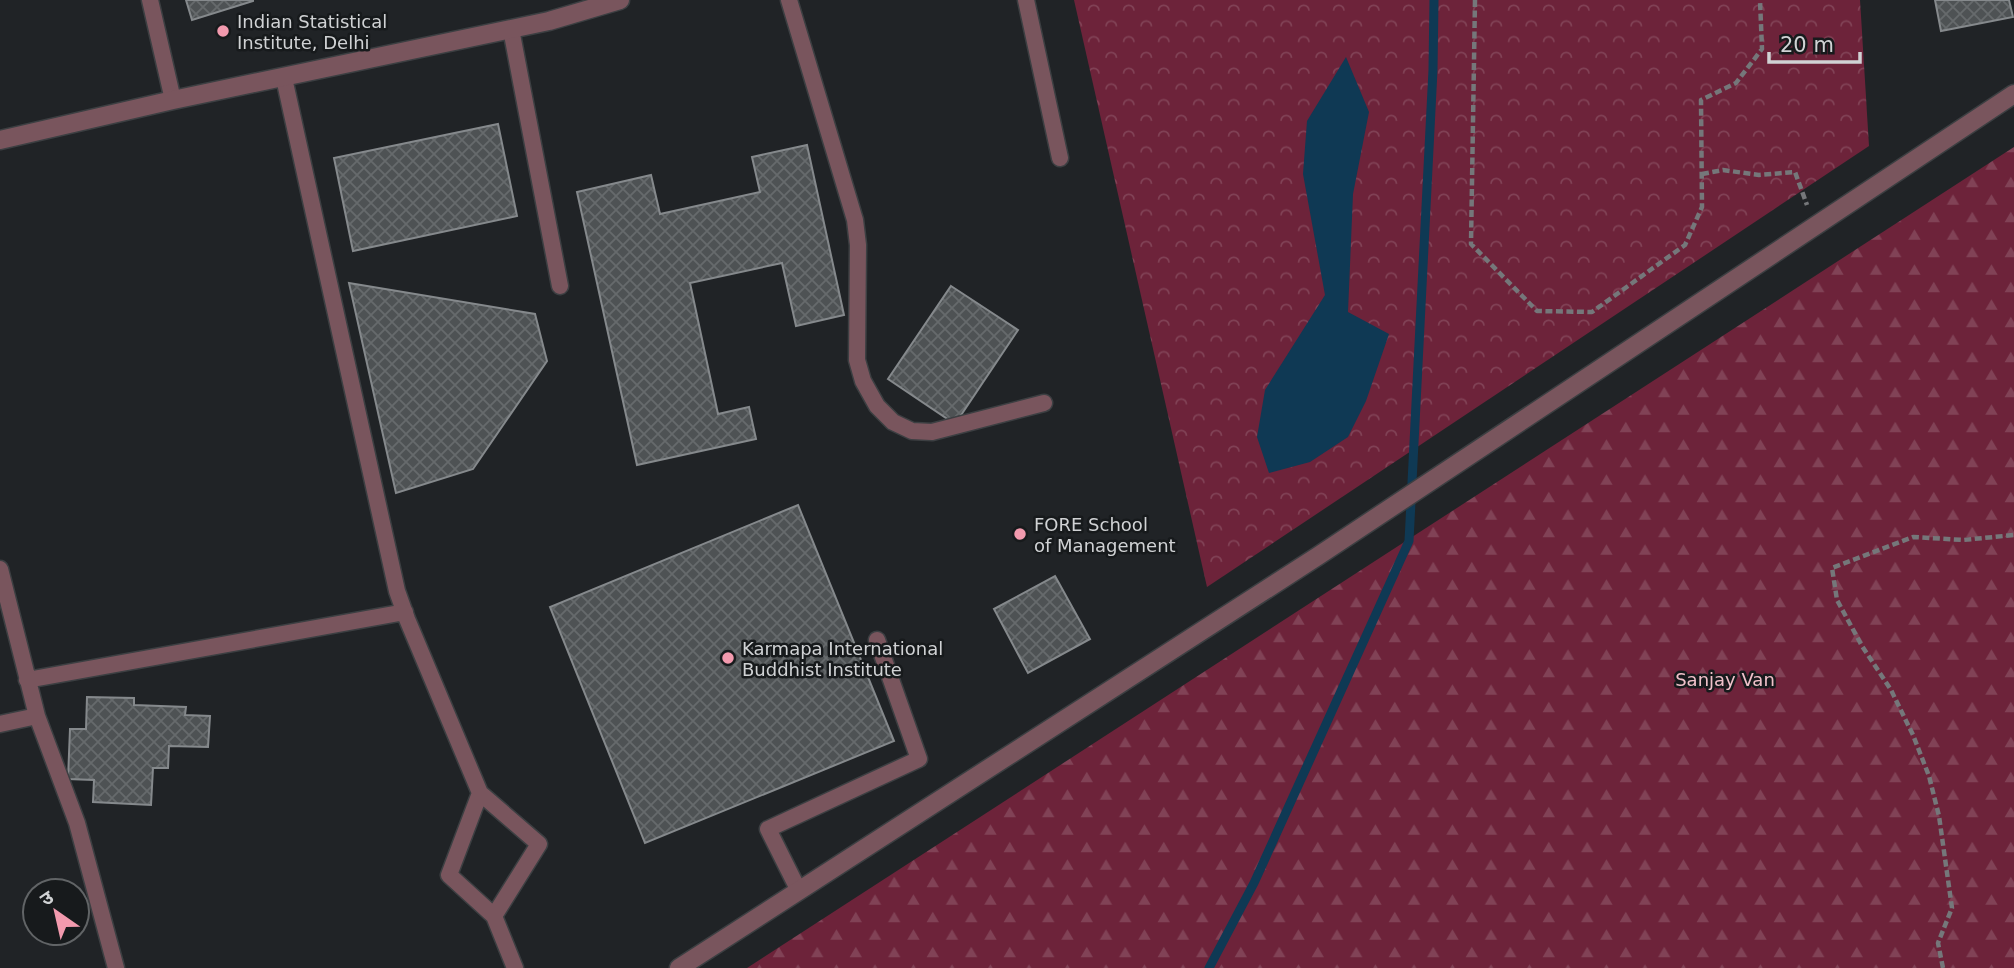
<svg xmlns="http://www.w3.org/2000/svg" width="2014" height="968" font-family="'DejaVu Sans','Noto Sans Devanagari',sans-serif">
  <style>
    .forest { fill: url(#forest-firs) }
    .park { fill: url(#park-crowns) }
    .water { fill: #0f3954 }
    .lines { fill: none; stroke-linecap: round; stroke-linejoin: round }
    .stream { stroke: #0f3954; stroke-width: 9 }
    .building { fill: url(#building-cross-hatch); stroke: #85898c; stroke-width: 2 }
    .lane-casing { stroke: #3c3f42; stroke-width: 19 }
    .street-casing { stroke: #3c3f42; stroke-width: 21 }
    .path { stroke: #75777a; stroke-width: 4.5; stroke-dasharray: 7 3.5; stroke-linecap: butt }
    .lane { stroke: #79555d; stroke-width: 16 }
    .street { stroke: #79555d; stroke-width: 18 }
    .poi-dot { fill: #f29aae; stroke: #171a1c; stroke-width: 2.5 }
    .labels { text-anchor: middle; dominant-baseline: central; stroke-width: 5; stroke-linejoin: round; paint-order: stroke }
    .poi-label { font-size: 18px; fill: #d0d2d4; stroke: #171a1c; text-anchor: start }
    .park-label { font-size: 18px; fill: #f1c1ca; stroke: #171a1c }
  </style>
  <defs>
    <pattern id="forest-firs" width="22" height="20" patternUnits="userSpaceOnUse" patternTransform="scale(1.75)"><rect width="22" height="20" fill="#6d233a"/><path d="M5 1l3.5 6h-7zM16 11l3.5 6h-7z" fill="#814256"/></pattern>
    <pattern id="park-crowns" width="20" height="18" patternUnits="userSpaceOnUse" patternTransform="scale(1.75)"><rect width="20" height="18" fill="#6d233a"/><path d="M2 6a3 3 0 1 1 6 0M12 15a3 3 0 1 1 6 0" fill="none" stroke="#814256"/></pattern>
    <pattern id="building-cross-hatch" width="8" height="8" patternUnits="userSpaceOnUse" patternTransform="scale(1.75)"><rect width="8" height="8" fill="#4e5254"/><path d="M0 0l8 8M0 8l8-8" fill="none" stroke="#666a6c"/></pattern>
  </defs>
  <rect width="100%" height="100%" fill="#202326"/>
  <path class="forest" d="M2014,147V968H747Z"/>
  <path class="park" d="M1074,0H1860L1869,146L1207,587Z"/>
  <path class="water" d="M1346,57L1369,112L1353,194L1348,312L1389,334L1366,401L1348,437L1310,462L1269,473L1257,437L1265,390L1325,295L1303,174L1307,121Z"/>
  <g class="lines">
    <path class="stream" d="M1209,968L1254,883L1409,541L1433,70L1434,0"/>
  </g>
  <path class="building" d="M186,0H253V1L192,20Z
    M1935,0H2009L2013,17L1941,31Z
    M498,124L517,216L353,251L334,158Z
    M807,145L844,315L796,326L782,263L690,283L718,414L749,407L756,439L637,465L577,192L651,175L660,214L760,192L752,157Z
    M349,283L535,314L547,361L473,469L396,493Z
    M951,286L1018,330L955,424L888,379Z
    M798,505L894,741L645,843L550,607Z
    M1055,576L1090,639L1028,673L994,609Z
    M87,697L134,698V705L186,707L185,715L210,716L208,747L169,746L168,768H153L151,805L93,802L94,780L68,779L70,729H86Z"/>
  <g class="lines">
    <g class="lane-casing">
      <path id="lane" d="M150,0L173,100
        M789,0L855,220L858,245L857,360L863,381L877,406L893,422L912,431L932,432L1044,403
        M1026,0L1060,158
        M511,29L560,286
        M284,78L397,591L407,619L480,793
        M0,569L37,716L77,823L116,968
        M27,680L405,612
        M0,724L37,716
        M799,891L768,829L919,759L877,640
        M494,916L539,844L480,793L449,875L494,916L515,968"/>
    </g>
    <g class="street-casing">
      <path id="street" d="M0,140L173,100L549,21L620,0
        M679,968L1318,556L2014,94"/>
    </g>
    <path class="path" d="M1475,0L1471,244L1537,311L1592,312L1685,245L1702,207L1701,100L1736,83L1762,49L1760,0
      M1702,174L1723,170L1759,175L1795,172L1807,205
      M1943,968L1938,943L1952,908L1939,816L1929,776L1913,735L1891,690L1862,646L1837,600L1832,568L1913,537L1963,540L2014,535"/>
    <use href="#lane" class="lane"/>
    <use href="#street" class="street"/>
  </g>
  <g class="poi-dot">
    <circle cx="223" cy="31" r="7"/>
    <circle cx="1020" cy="534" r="7"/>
    <circle cx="728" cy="658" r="7"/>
  </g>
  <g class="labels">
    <g class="poi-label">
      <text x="237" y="21">Indian Statistical<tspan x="237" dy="21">Institute, Delhi</tspan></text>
      <text x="1034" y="524">FORE School<tspan x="1034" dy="21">of Management</tspan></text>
      <text x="742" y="648">Karmapa International<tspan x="742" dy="21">Buddhist Institute</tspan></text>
    </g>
    <g class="park-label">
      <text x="1725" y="679">Sanjay Van</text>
    </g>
  </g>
  <g transform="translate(56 912) rotate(326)"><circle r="33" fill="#171a1c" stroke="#616466" stroke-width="2"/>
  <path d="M0-5L12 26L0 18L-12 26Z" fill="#f29aae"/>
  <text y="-10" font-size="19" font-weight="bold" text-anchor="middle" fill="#d0d2d4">उ</text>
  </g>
  <path d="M1769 52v10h91v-10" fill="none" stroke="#d0d2d4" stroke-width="3.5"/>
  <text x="1780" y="52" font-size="21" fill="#d0d2d4" stroke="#171a1c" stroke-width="5" paint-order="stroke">20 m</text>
</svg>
